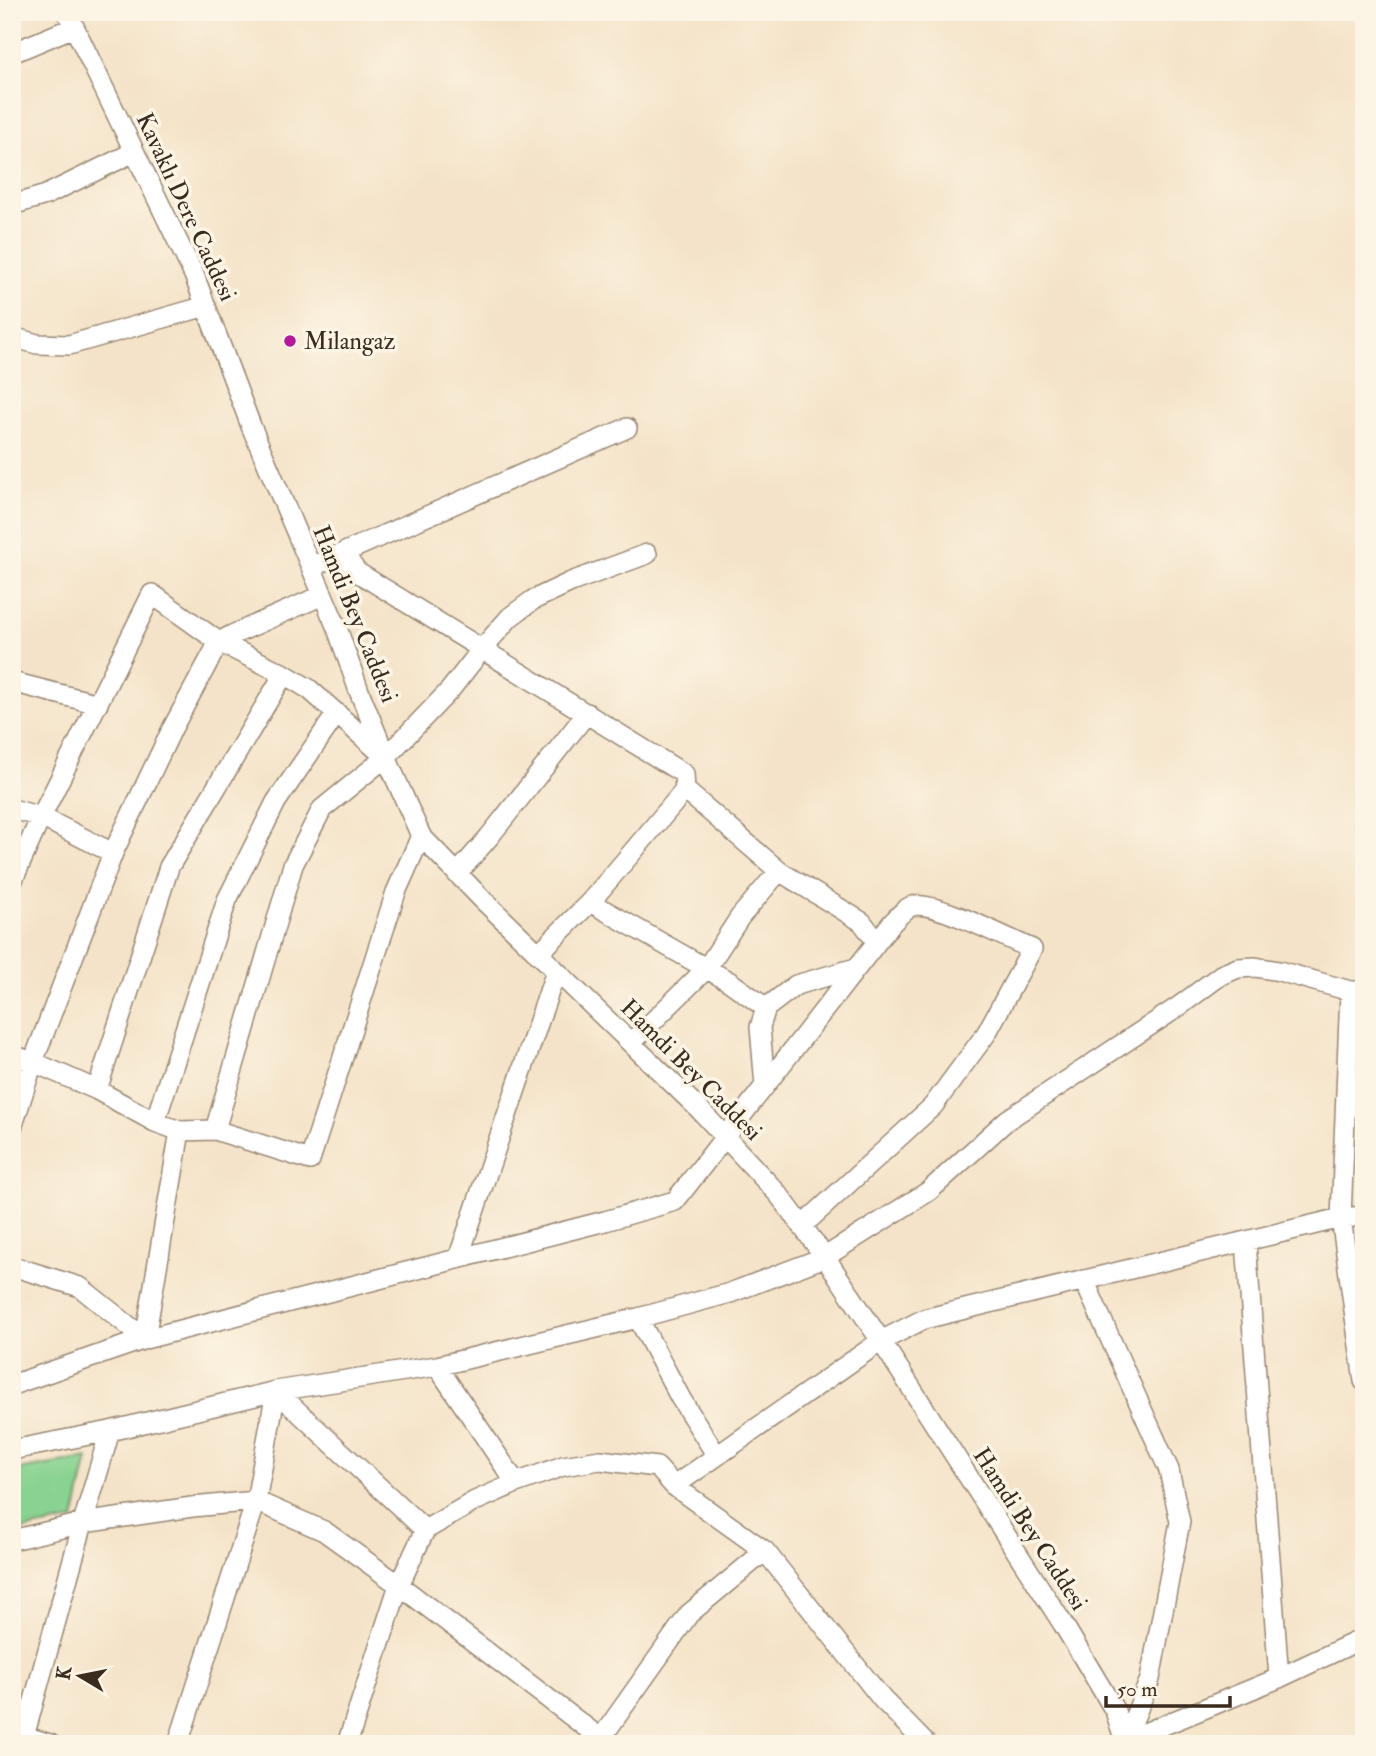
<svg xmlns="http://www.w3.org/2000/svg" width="1376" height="1756" font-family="'IM FELL Double Pica',serif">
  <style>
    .green { fill: #88d391; stroke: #627e58; stroke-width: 2 }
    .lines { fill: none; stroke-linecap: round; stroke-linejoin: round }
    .minor-casing { stroke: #988673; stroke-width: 22 }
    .minor { stroke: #fff; stroke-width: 19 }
    .poi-dot { fill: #b5179e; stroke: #fcf5e5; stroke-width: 2.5 }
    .labels { text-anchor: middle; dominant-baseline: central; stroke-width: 7; stroke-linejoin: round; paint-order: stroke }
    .street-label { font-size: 24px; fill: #3b2a1e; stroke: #fcf5e5 }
    .poi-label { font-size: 24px; fill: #3b2a1e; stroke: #fcf5e5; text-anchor: start }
  </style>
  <rect width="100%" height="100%" fill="#fcf5e5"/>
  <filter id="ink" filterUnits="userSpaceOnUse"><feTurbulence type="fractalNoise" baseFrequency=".0143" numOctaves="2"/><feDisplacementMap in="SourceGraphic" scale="14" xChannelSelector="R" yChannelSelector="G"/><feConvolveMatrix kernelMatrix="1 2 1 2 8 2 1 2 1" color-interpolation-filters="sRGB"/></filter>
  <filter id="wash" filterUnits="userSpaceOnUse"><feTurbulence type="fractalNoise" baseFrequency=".00686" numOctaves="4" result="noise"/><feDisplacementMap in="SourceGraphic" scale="28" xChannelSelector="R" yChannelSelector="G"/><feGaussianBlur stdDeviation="1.57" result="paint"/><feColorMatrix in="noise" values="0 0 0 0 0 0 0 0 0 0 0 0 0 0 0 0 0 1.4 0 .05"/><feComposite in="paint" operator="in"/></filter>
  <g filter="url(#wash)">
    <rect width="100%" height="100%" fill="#f4e3c8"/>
    <path class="green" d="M88,1458L74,1520L12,1532V1471Z"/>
  </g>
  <g filter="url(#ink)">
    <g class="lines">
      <g class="minor-casing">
        <path id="minor" d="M67,12L194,275L251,426L337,628L359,691L386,757L421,836L481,898L700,1110L779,1195L825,1257L881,1341L1063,1624L1115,1711L1126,1744
          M12,53L74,27
          M12,205L46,195L134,152
          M12,337L37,344L69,345L206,306
          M343,553L357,572L684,774L685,790L590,902L538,954
          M311,567L627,428
          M12,682L98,704
          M685,790L779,871L862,922L877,942
          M12,809L41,817L113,853
          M457,874L489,837L587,713
          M12,882L41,817L152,594L219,642L284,674L309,689L382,754
          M590,902L730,982L766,1008
          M1350,991L1341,1218L1364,1381
          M631,1043L706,969L740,917L779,871
          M12,1055L33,1062L97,1090L155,1122L180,1131L215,1130L310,1160L396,892L421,836
          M765,1086L760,1027L766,1008L796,985L856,968
          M97,1090L169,867L284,674
          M155,1122L227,900L276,802L337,713
          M12,1128L33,1062L113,853L173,727L219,642L232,635L323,595
          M215,1130L293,865L322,809L386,757L450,690L482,649L510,617L533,600L571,582L647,554
          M1246,1242L1279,1678
          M458,1259L556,971
          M12,1266L80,1287L145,1339
          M1084,1280L1169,1470L1180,1522L1150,1679L1125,1741
          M638,1318L681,1399L717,1456
          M145,1339L180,1131
          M437,1366L516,1483
          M12,1385L145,1339L605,1221L675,1201L891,924C897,918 905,908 912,906C934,900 1008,939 1032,949L986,1034L933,1106L802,1226
          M276,1391L425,1530
          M12,1450L110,1431L276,1391L437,1366L638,1318L730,1293L825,1257L929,1191L1007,1120L1178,1007L1221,975L1238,968L1255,967L1279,971L1350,991H1364
          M674,1486L881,1341L924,1319L1341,1218L1364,1216
          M12,1540L83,1523L192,1507L256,1501L324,1531L399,1585L600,1738
          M24,1736L50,1744
          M1125,1741L1279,1678L1364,1638
          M22,1744L83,1523L110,1431
          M178,1744L256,1501L276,1391
          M347,1744L399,1585L425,1530L475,1501L516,1483L563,1466L600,1460L657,1467L674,1486L765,1551L882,1699L926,1744
          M597,1744L689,1614L765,1551"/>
      </g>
      <use href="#minor" class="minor"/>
    </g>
  </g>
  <circle class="poi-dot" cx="290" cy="341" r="7"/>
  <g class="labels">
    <g class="street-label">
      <text transform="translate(186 207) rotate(65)">Kavaklı Dere Caddesi</text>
      <text transform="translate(355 614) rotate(68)">Hamdi Bey Caddesi</text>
      <text transform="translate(691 1070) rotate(45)">Hamdi Bey Caddesi</text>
      <text transform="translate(1030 1529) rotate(57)">Hamdi Bey Caddesi</text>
    </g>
    <g class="poi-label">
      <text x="304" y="341">Milangaz</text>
    </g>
  </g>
  <rect width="1376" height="1756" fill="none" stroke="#fcf5e5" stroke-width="42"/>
  <g transform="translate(80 1676) rotate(280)" stroke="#fcf5e5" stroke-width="5" paint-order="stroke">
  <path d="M0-5L12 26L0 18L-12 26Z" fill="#3b2a1e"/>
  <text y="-10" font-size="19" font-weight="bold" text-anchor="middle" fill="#3b2a1e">K</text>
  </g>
  <path d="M1106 1696v10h124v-10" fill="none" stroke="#3b2a1e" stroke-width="3.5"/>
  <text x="1117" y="1696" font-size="21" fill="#3b2a1e" stroke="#fcf5e5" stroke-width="5" paint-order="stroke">50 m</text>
</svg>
